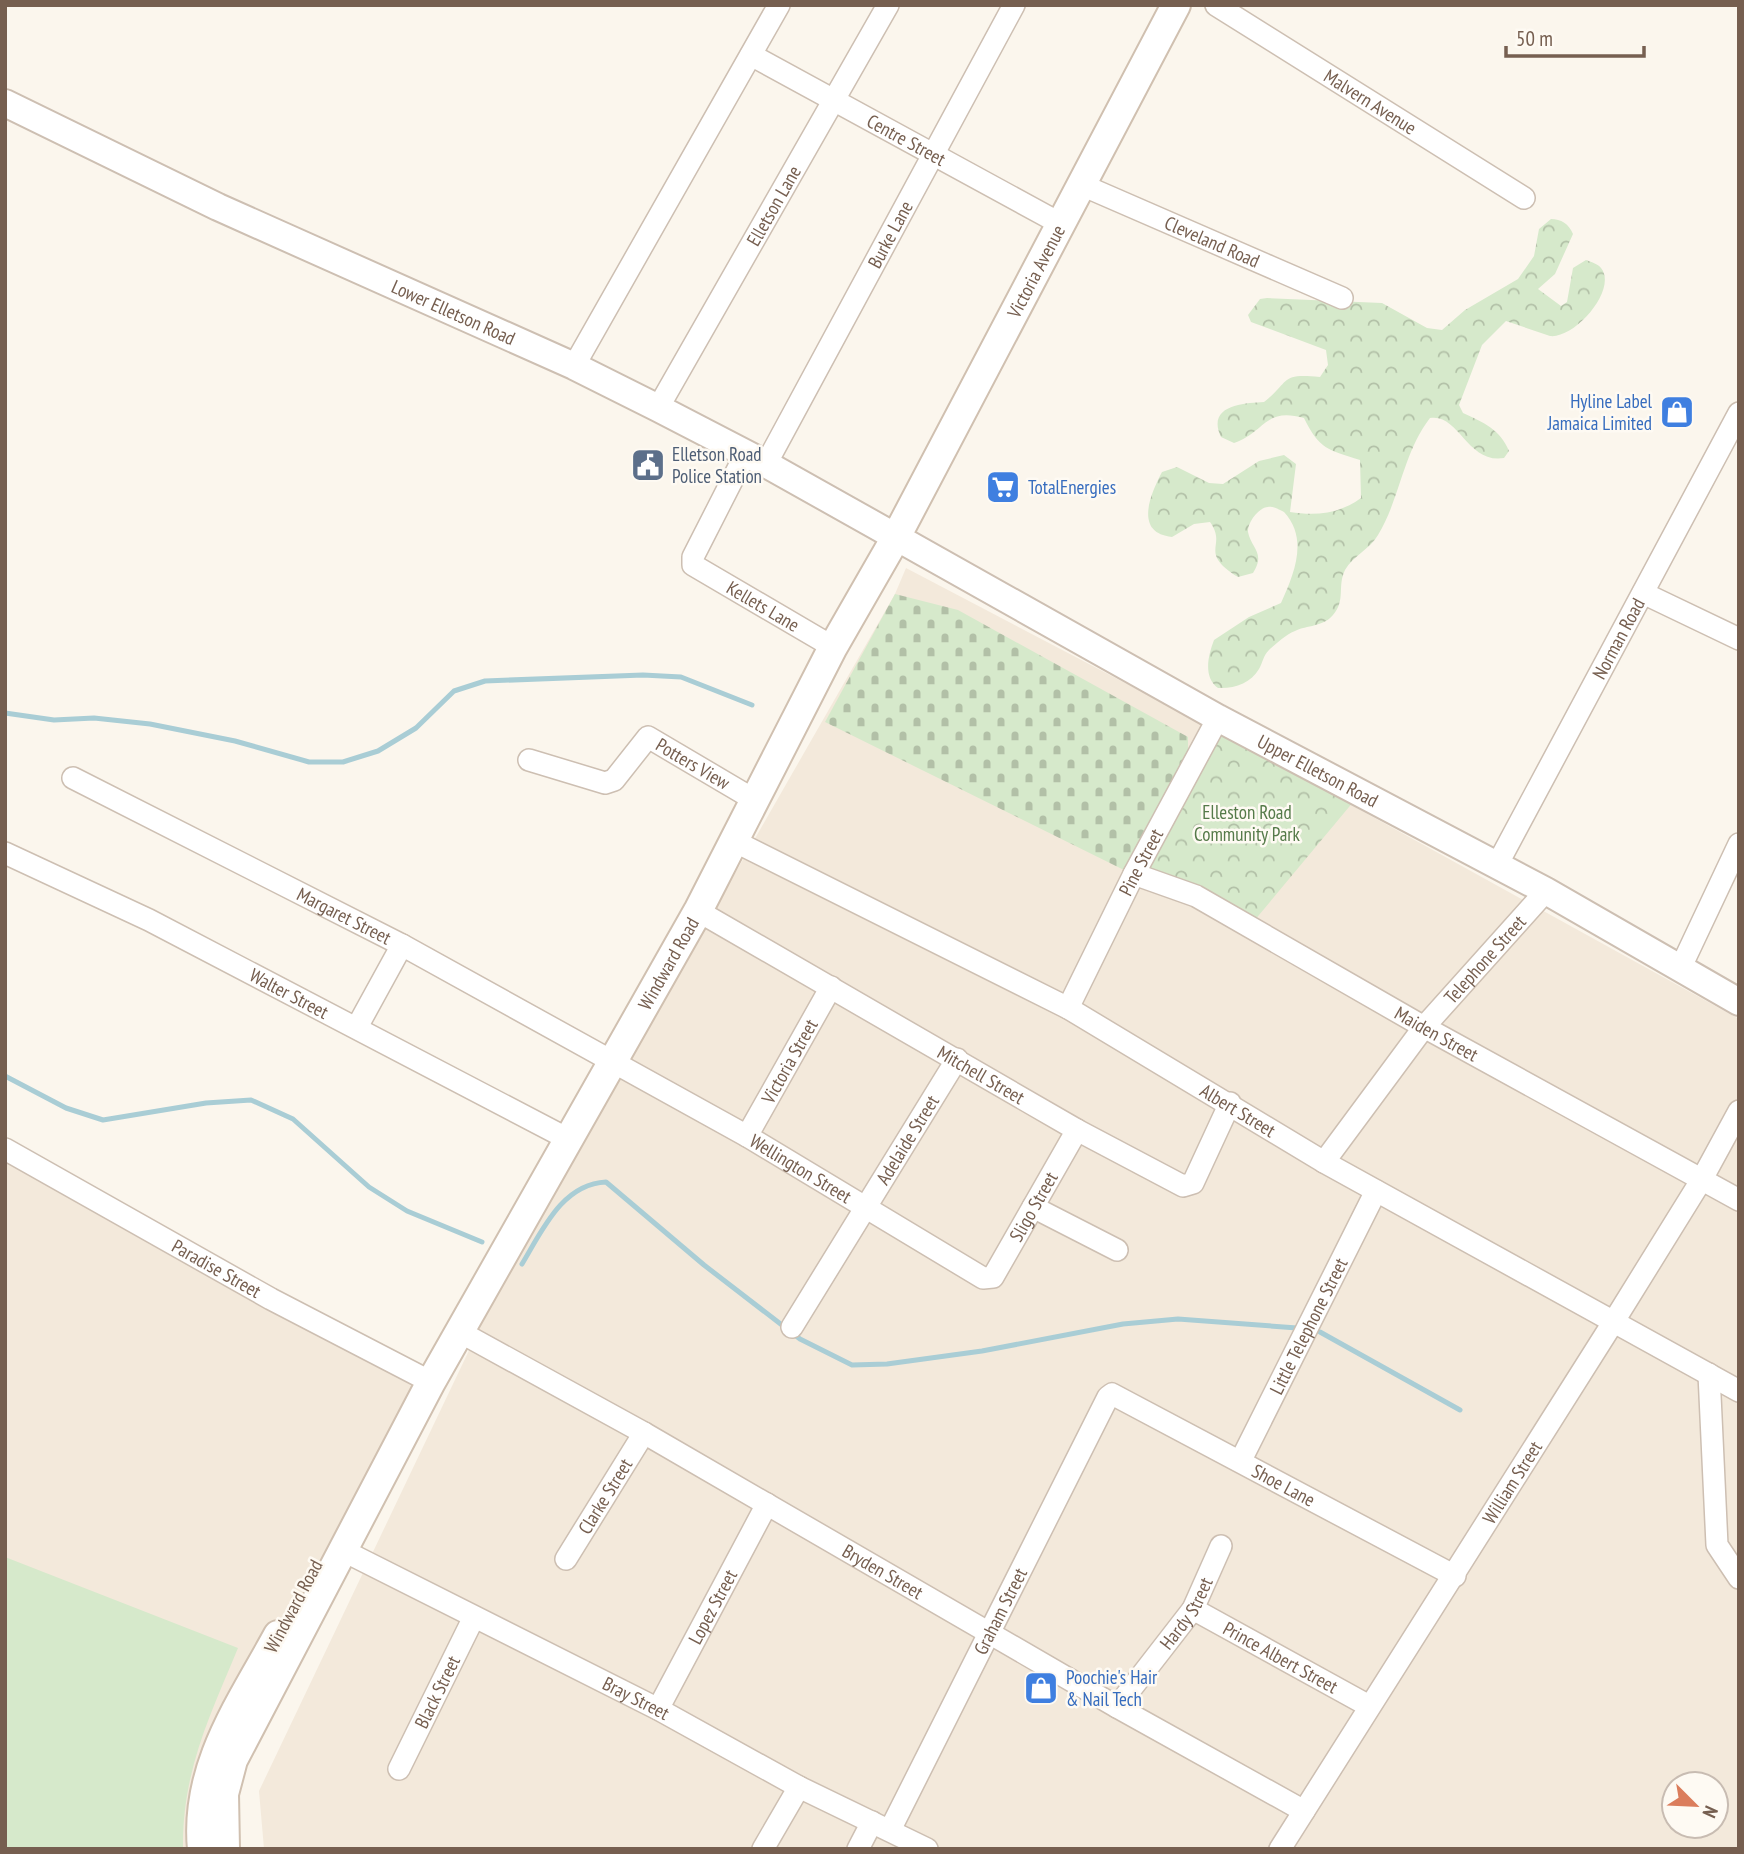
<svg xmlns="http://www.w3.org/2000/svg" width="1744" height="1854" font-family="'PT Sans Narrow',sans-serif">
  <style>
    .residential { fill: #f3e9db; fill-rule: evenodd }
    .forest { fill: url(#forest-crowns) }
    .cemetery { fill: url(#cemetery-stones) }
    .pitch { fill: #d6e9cb }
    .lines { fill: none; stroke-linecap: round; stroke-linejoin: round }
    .stream { stroke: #a9cdd5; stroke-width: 5 }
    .minor-casing { stroke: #cdbfb2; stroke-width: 24 }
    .tertiary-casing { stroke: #cdbfb2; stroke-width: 30 }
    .secondary-casing { stroke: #d0c0b0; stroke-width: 32 }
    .minor { stroke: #fff; stroke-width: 21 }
    .tertiary { stroke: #fff; stroke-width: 26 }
    .secondary { stroke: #fff; stroke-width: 28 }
    .labels { text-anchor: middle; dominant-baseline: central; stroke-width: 5; stroke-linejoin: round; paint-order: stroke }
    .street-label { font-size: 19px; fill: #765f50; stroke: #fefaf3 }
    .shop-label { font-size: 19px; fill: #366cbe; stroke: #fefaf3; text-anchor: start }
    .service-label { font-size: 19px; fill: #4e5e75; stroke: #fefaf3; text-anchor: start }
    .park-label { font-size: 19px; fill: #557a49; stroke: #fefaf3 }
  </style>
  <defs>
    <pattern id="forest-crowns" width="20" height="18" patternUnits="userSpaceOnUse" patternTransform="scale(1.75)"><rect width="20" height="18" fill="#d6e9cb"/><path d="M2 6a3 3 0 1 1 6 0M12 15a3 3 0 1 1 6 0" fill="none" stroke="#b2c0a7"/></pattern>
    <pattern id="cemetery-stones" width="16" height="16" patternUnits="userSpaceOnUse" patternTransform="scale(1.75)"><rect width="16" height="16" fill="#d6e9cb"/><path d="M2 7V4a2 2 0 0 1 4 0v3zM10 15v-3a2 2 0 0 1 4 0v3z" fill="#b2c0a7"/></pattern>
  </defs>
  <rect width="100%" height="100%" fill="#fbf6ed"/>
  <path class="residential" d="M906,568L1230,738L1739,1019V1849H264L259,1791L504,1277L895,594ZM1674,1784H1716V1826H1674Z
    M5,1149L431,1382L233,1760L225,1849H5Z"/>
  <path class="forest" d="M1551,219C1561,219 1569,224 1573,234L1555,274L1538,289L1561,306L1567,302L1573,268L1586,260C1591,262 1598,264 1601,268C1618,289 1575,339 1550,336L1506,321L1482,345L1459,405L1463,413C1484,423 1500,429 1509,451L1504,458C1467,464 1459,413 1430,418C1403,453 1400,499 1378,535C1370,549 1353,556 1345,570C1337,586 1346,600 1333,615C1323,627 1307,625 1295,631C1285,635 1277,643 1269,650C1263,656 1263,662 1259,669C1251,683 1234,689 1218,688C1203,677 1208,656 1214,640L1249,617L1281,603C1294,574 1309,539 1284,512C1280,510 1273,506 1268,507C1259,507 1247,523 1248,532C1251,548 1266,553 1253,573L1238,577C1197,551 1228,547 1210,522L1194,524L1172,537C1133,533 1151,493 1162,472L1177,467L1209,483L1223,484L1259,461L1284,455L1296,464L1290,512C1316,516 1339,514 1361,498L1360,460C1328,450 1319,449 1304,418C1264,407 1266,432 1234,443L1221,437C1206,405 1244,403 1264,402C1291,381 1279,373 1320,377L1328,365L1326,350L1251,322L1248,315L1260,299L1267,298L1382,303L1427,328L1442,330L1465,310L1518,279L1534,256L1539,229Z
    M1219,729L1354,801L1254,921L1151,874L1148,864Z"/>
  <path class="cemetery" d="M895,594L958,610L1188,737V755L1130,873L825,722Z"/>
  <path class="pitch" d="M5,1557L238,1648C209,1718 182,1772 183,1849H5Z"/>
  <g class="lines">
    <path class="stream" d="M5,713L54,720L94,718L150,724L235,741L309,762H343L378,751L416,728L454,691L485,681L643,675L681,677L752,705
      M5,1076L66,1108L103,1120L206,1103L251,1100L293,1119L369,1187L407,1211L482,1242
      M522,1264C542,1231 562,1184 606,1182L704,1265L800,1339L852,1365L887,1364L982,1351L1123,1324L1178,1319L1297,1328
      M1320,1332L1460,1410"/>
    <g class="minor-casing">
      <g id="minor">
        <path id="s1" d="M1216,5L1524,198"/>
        <path id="s2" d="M751,55L1061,224"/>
        <path id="s3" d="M1082,185L1342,298"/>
        <path d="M574,366L779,5"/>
        <path id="s4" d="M658,408L888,5"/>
        <path id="s5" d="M746,453L693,557V565L833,647"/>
        <path id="s6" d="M766,464L1014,5"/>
        <path d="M1643,593L1739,639"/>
        <path id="s7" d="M529,760L605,783L614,780L648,737L753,799"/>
        <path id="s8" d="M73,778L402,945L747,1136L983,1278L993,1277L1077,1130"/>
        <path id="s9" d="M732,840L1068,1008L1324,1162L1739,1391"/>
        <path id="s10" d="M5,853L149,920L568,1139"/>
        <path id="s11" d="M1497,865L1739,413"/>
        <path id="s12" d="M1134,874L1196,896L1424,1027L1739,1200"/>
        <path id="s13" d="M698,911L1077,1130L1183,1186L1193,1183L1230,1103"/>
        <path d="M1680,969L1739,844"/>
        <path id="s14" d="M1068,1008L1134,874L1218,718"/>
        <path d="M357,1027L402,945"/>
        <path id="s15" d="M747,1136L831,987"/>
        <path id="s16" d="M5,1149L271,1299L431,1382"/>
        <path id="s17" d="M1324,1162L1424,1027L1546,891"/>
        <path d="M1033,1207L1117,1250"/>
        <path id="s18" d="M792,1327L957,1059"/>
        <path id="s19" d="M460,1332L644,1433L1117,1707L1304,1811"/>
        <path d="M1709,1374L1717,1545L1739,1578"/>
        <path id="s20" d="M1241,1460L1376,1191"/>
        <path id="s21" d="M344,1551L658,1709L799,1787L927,1849"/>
        <path id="s22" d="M566,1559L644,1433"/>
        <path id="s23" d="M1193,1609L1369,1706"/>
        <path id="s24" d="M1117,1707L1193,1609L1221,1546"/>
        <path id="s25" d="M658,1709L767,1504"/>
        <path id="s26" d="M399,1769L474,1617"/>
        <path id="s27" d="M890,1830L1108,1397L1112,1394L1455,1576"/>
        <path d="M763,1849L799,1787"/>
        <path d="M858,1849L872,1822"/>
        <path id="s28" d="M1280,1849L1614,1321L1702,1179L1739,1111"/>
      </g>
    </g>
    <g class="tertiary-casing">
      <g id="tertiary">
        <path id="s29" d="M5,103L218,207L574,366L658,408L766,464L1218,718L1546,891L1739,1002"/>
      </g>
    </g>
    <g class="secondary-casing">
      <g id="secondary">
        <path d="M202,1849C194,1767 241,1703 278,1635"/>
        <path id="s30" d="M225,1849L224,1794L233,1760L431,1382L698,911L833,647L895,539L1176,5"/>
      </g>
    </g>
    <use href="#minor" class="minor"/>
    <use href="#tertiary" class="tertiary"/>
    <use href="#secondary" class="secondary"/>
  </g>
  <defs>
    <g id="shop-square" transform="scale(1.75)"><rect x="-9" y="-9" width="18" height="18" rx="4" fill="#3f7fe0" stroke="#fefaf3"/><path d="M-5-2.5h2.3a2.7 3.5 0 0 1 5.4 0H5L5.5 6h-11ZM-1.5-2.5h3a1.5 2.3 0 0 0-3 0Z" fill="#fff"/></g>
    <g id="civic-square" transform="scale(1.75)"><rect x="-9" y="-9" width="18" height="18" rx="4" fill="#5c6f8a" stroke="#fefaf3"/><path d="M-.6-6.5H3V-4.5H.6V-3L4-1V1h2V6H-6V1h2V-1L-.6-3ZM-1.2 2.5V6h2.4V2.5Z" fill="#fff"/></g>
    <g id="supermarket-square" transform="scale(1.75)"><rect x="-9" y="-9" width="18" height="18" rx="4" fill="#3f7fe0" stroke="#fefaf3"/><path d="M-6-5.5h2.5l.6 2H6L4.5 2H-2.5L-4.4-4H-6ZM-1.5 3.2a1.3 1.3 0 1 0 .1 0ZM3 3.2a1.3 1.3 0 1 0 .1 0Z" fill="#fff"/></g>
  </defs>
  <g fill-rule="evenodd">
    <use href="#shop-square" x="1677" y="412"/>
    <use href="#civic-square" x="648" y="465"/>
    <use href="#supermarket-square" x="1003" y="487"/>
    <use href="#shop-square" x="1041" y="1688"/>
  </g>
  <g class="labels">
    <g class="street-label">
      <text stroke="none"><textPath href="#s1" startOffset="182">Malvern Avenue</textPath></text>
      <text stroke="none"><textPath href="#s2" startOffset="177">Centre Street</textPath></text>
      <text stroke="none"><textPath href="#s4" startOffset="233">Elletson Lane</textPath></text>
      <text stroke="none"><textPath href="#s6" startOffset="261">Burke Lane</textPath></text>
      <text stroke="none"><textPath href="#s3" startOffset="142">Cleveland Road</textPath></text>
      <text stroke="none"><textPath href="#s30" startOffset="1782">Victoria Avenue</textPath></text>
      <text stroke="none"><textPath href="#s29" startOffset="495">Lower Elletson Road</textPath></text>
      <text stroke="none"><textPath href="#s5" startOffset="206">Kellets Lane</textPath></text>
      <text stroke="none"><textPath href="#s11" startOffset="257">Norman Road</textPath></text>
      <text stroke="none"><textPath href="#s7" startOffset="196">Potters View</textPath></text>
      <text stroke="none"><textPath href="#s29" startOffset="1474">Upper Elletson Road</textPath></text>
      <text stroke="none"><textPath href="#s14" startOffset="163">Pine Street</textPath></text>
      <text stroke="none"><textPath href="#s8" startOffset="304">Margaret Street</textPath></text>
      <text stroke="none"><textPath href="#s17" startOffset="259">Telephone Street</textPath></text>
      <text stroke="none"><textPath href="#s30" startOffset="998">Windward Road</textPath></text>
      <text stroke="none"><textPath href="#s10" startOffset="317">Walter Street</textPath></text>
      <text stroke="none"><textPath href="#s12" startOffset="343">Maiden Street</textPath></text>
      <text stroke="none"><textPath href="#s15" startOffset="86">Victoria Street</textPath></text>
      <text stroke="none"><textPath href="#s13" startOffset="327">Mitchell Street</textPath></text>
      <text stroke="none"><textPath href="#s9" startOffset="574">Albert Street</textPath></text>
      <text stroke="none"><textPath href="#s18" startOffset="220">Adelaide Street</textPath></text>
      <text stroke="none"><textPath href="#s8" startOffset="826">Wellington Street</textPath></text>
      <text stroke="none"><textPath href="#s8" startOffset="1130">Sligo Street</textPath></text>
      <text stroke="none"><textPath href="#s16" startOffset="243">Paradise Street</textPath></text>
      <text stroke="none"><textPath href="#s20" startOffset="150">Little Telephone Street</textPath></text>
      <text stroke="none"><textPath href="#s28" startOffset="434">William Street</textPath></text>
      <text stroke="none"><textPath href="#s27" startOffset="684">Shoe Lane</textPath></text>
      <text stroke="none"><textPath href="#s22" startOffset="74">Clarke Street</textPath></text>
      <text stroke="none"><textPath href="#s19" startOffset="486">Bryden Street</textPath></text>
      <text transform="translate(293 1606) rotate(-62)">Windward Road</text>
      <text stroke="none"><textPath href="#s25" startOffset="116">Lopez Street</textPath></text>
      <text stroke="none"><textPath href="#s27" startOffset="245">Graham Street</textPath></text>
      <text stroke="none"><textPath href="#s24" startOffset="117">Hardy Street</textPath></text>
      <text stroke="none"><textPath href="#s23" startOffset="100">Prince Albert Street</textPath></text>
      <text stroke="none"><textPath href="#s26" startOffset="86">Black Street</textPath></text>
      <text stroke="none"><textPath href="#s21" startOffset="327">Bray Street</textPath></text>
    </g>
    <g class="shop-label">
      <text x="1652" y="401" text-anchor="end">Hyline Label<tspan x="1652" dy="22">Jamaica Limited</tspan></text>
      <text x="1028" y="487">TotalEnergies</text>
      <text x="1066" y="1677">Poochie's Hair<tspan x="1066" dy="22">&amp; Nail Tech</tspan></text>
    </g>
    <g class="service-label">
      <text x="672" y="454">Elletson Road<tspan x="672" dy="22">Police Station</tspan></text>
    </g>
    <g class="park-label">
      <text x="1247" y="812">Elleston Road<tspan x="1247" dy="22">Community Park</tspan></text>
    </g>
  </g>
  <rect width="1744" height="1854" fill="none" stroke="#765f50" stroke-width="14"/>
  <g transform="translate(1695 1805) rotate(114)"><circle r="33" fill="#fefaf3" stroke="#c8bcb2" stroke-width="2"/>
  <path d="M0-5L12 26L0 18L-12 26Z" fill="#db7d5c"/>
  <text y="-10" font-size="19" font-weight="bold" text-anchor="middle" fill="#765f50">N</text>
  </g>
  <path d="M1506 46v10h138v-10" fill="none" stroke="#765f50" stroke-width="3.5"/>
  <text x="1516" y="46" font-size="21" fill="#765f50" stroke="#fefaf3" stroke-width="5" paint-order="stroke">50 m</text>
</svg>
